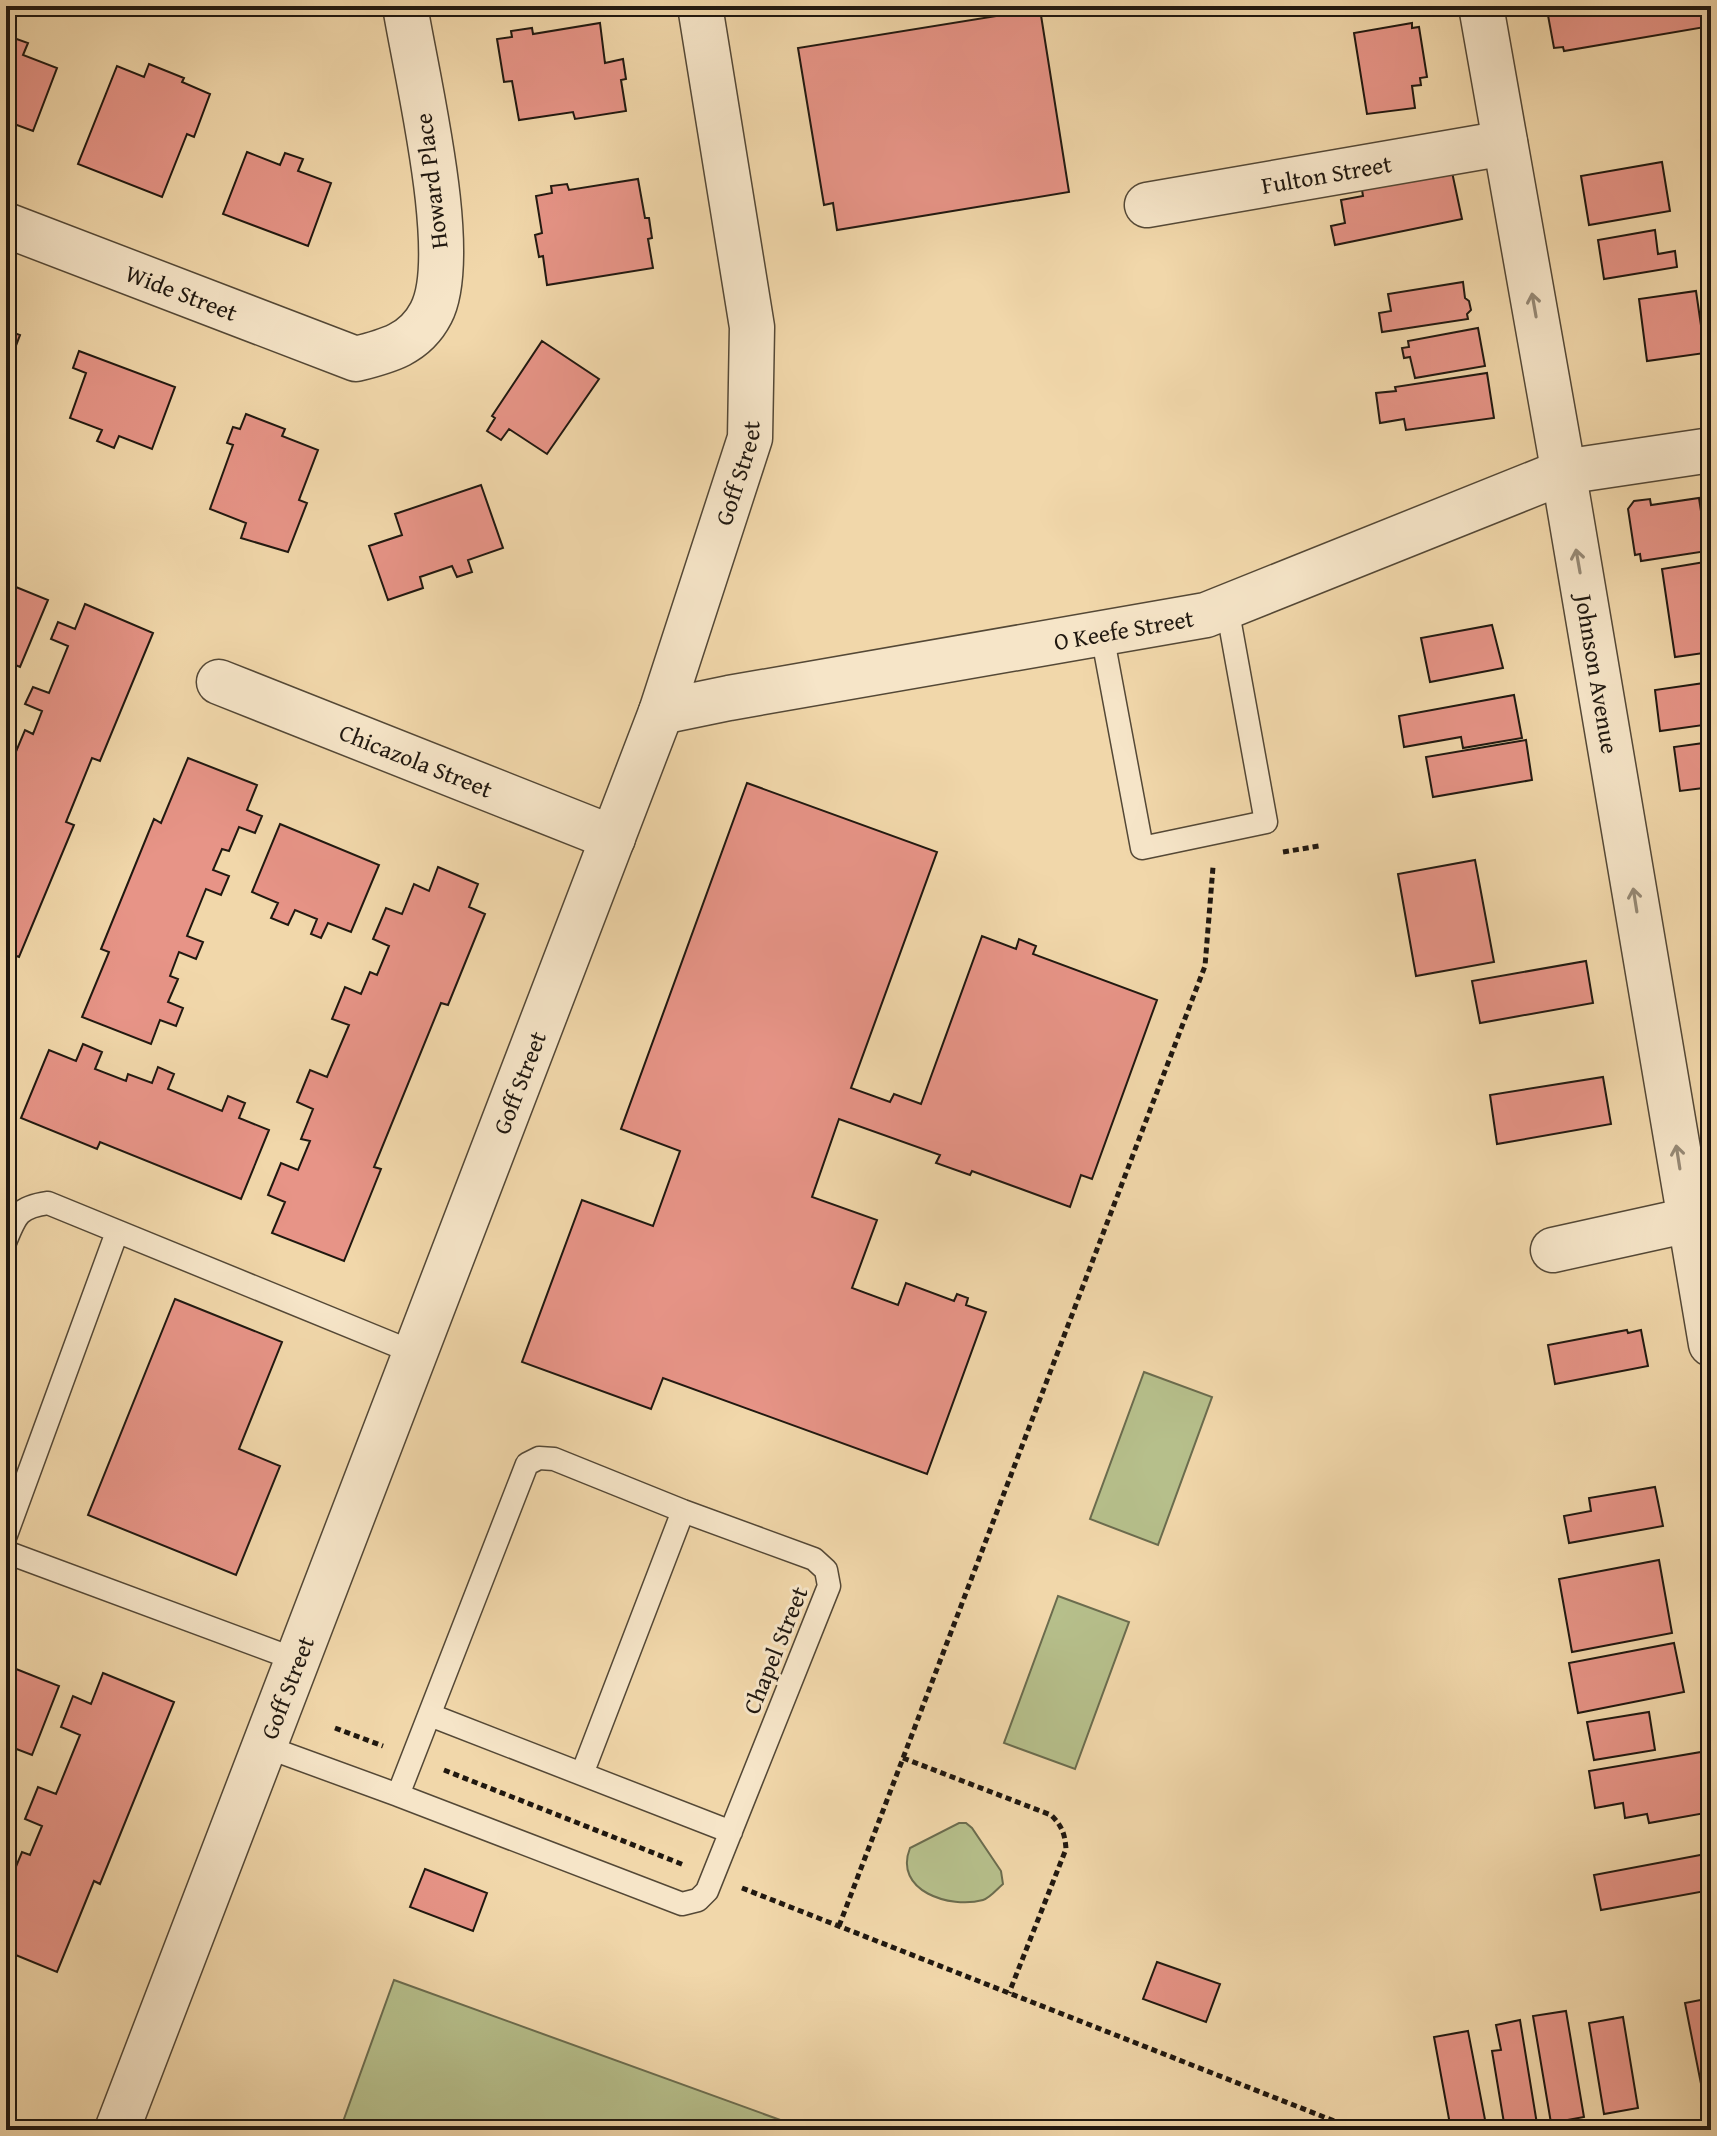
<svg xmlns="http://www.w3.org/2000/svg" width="1717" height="2136" font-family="'Gentium Book Plus',serif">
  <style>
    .green { fill: #b6bf8b; stroke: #6b6c4e; stroke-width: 2 }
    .building { fill: #e79487; stroke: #201810; stroke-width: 2 }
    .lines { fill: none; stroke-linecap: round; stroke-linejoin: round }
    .lane-casing { stroke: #544836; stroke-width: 25 }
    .street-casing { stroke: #544836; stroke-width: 47 }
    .path { stroke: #201810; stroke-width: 5; stroke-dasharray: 6 4; stroke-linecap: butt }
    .lane { stroke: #f6e5c8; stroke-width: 22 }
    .street { stroke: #f6e5c8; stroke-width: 44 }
    .oneway { stroke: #968975 }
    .labels { text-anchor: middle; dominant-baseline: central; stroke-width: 6; stroke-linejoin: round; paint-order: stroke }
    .street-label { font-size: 24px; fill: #201810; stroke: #f6e5c8 }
  </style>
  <rect width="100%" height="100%" fill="#f1d7aa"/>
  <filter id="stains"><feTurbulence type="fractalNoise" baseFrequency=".0025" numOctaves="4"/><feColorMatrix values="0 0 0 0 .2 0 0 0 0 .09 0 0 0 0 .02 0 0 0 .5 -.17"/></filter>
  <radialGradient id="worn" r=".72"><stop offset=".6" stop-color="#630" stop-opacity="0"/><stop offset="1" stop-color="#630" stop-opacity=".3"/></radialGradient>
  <path class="green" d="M1144,1372L1212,1397L1158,1545L1090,1519Z
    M1058,1596L1129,1622L1075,1769L1004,1743Z
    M959,1823H966L972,1828L1001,1871L1003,1884C997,1889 990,1898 983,1900C950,1909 893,1891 910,1848Z
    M394,1980L808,2130H340Z"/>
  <path class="building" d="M1557,6H1708V9L1711,8V26L1564,51L1563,47L1554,48L1547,10L1558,9Z
    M1040,9L1069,192L837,230L833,203L824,205L798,48Z
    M600,23L605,63L623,59L626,79L621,80L626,111L575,119L573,112L519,120L512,81L504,82L497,39L512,37L511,31L532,28L533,34Z
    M1412,23V28L1419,27L1427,77L1420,78L1421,85L1412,86L1415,108L1367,114L1354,33Z
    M11,37L28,43L23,55L57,68L33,131L6,121V48Z
    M149,64L184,78L182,82L210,94L194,137L187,134L162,197L78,164L117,66L144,77Z
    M247,152L280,165L285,153L303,159L298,171L331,183L308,246L223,214Z
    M1662,162L1670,211L1589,225L1581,176Z
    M1452,172L1462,219L1335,245L1331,226L1345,223L1341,200L1363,196L1362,190Z
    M638,179L645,218H649L652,238L648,239L653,268L547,285L543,256L539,257L535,235L542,233L536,196L552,193L551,186L567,184L569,190Z
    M1655,230L1658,254L1675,251L1677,267L1604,279L1598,240Z
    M1463,282L1465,298L1469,301L1471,310L1467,314L1468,319L1382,332L1379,313L1391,311L1388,294Z
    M1696,291L1705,353L1647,361L1639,299Z
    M1478,328L1485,366L1415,378L1410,357L1404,358L1402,348L1409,347L1408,341Z
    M6,330L20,335L6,372Z
    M542,341L599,379L547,454L509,429L501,440L487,431L495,418L492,416Z
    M79,351L175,387L152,449L119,436L114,448L97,441L102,430L70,418L86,373L73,368Z
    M1487,373L1494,418L1406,430L1404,419L1380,423L1376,393L1396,391L1395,387Z
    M246,414L285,429L282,436L318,450L299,500L307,503L288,552L241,538L246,523L210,509L233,445L227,443L233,427L240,429Z
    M481,485L503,548L468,560L472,572L457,577L452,566L420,577L423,588L388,600L369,546L402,535L395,514Z
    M1699,498L1707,551L1641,561L1640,554L1635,555L1628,509L1634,501L1650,499L1651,505Z
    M1711,561V652L1675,657L1662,569Z
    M6,583L48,600L20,667L6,661Z
    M85,604L153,633L100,761L92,758L66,822L74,825L19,957L6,952V751L15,754L25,730L33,734L42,711L25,704L33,687L49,693L68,646L51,639L58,622L75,629Z
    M1492,625L1503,668L1430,682L1421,638Z
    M1711,682V724L1660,731L1655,690Z
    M1514,695L1522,738L1463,748L1461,737L1404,747L1399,716Z
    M1526,740L1532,780L1433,797L1426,757Z
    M1711,742V787L1680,791L1674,747Z
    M188,758L257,785L247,810L262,816L255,833L239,827L229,851L222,849L213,870L229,876L221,895L206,889L187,936L203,942L196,959L179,952L170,976L178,979L168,1002L183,1008L176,1026L160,1020L151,1044L82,1017L109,952L101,949L154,819L161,823Z
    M747,783L937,852L851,1088L890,1102L894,1094L921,1104L982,936L1016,949L1019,939L1036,946L1033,954L1157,1000L1092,1179L1081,1175L1070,1207L972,1171L970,1175L936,1163L940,1155L839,1119L812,1197L877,1220L852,1288L898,1305L906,1283L954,1301L957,1294L968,1298L966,1305L986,1312L927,1474L663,1378L651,1409L522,1362L582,1200L653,1226L680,1151L621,1129Z
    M280,824L379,865L351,932L328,923L321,938L311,934L317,919L295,910L288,925L271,918L278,903L252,892Z
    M1475,860L1494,962L1416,976L1398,874Z
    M438,867L478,884L469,907L485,914L448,1005L441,1003L374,1167L381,1169L344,1261L272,1233L285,1202L268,1195L281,1163L298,1170L310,1141L301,1139L313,1109L297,1102L310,1070L327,1077L349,1025L332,1019L345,987L361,994L370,972L377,975L389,946L373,939L386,908L402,914L414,884L429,891Z
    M1711,869V909L1705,870Z
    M1586,961L1593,1003L1480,1023L1472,981Z
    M83,1044L102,1052L95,1069L126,1081L128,1074L152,1083L158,1067L174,1074L168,1089L222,1111L228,1096L245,1103L239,1118L269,1130L241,1199L100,1142L97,1149L21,1118L49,1050L76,1061Z
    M1603,1077L1611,1124L1497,1144L1490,1095Z
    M175,1299L282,1342L239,1449L280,1466L236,1575L88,1515Z
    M1627,1330L1628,1333L1641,1330L1648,1366L1555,1384L1548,1345Z
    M1655,1487L1663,1526L1569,1543L1564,1516L1591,1511L1589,1498Z
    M1659,1560L1672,1633L1572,1652L1559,1579Z
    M1674,1643L1684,1692L1578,1713L1569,1663Z
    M6,1665L59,1686L32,1755L6,1745Z
    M103,1673L174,1702L100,1884L94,1881L57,1972L6,1951V1880L10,1881L22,1852L30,1855L42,1826L25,1819L38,1787L56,1794L80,1735L61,1727L73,1696L91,1704Z
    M1649,1712L1655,1750L1594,1760L1587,1722Z
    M1707,1751L1711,1776V1812L1649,1823L1647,1814L1625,1818L1623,1803L1595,1808L1589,1771Z
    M1711,1853V1890L1601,1910L1594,1875Z
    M425,1869L487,1893L473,1931L410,1907Z
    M1157,1962L1220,1984L1206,2022L1143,1999Z
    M1711,1998V2098L1704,2099L1685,2003Z
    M1566,2011L1584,2117L1551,2123L1533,2016Z
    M1623,2017L1638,2108L1604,2114L1589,2023Z
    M1520,2020L1537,2124L1505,2129L1492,2051L1501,2050L1496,2025Z
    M1468,2031L1487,2130H1451L1434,2037Z"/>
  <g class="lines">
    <g class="lane-casing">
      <path id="lane" d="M1102,634L1142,848L1266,822L1227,607
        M6,1240C16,1215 19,1207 48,1203L415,1353
        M6,1535L117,1232
        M6,1552L297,1660
        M430,1715L731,1832
        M264,1746L398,1795L527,1464L539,1458L554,1459L683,1511L814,1559L826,1570L829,1586L707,1891L698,1900L682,1904L398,1795
        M582,1774L683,1511"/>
    </g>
    <g class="street-casing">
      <g id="street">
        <path id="s1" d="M1481,6L1560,452L1711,1344"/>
        <path id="s2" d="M1147,205L1505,143"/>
        <path id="s3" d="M6,225L356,359C388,351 415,344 431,313C461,256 416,74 405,6"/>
        <path id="s4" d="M219,682L613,838"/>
        <path id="s5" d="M661,712L729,698L1206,615L1563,472L1711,450"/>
        <path d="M1553,1250L1689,1220"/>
        <path id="s6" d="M117,2130L661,712L750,438L752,327L700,6"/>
      </g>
    </g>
    <path class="path" d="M1283,852L1319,846
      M335,1728L383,1746
      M903,1758L1051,1815C1062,1826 1065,1834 1066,1849L1009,1993
      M444,1770L684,1865
      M742,1888L1357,2130
      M839,1926L1205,966L1213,867"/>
    <use href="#lane" class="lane"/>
    <use href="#street" class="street"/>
  </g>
  <defs><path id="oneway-shaft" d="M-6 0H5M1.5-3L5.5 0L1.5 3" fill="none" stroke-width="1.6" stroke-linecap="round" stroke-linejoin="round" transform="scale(2)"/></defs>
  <g class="oneway">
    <use href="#oneway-shaft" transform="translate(1534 305) rotate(-100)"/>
    <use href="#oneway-shaft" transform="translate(1578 561) rotate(-100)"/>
    <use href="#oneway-shaft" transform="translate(1635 900) rotate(-99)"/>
    <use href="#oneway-shaft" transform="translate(1678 1157) rotate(-99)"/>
  </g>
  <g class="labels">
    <g class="street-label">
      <text stroke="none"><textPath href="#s2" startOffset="182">Fulton Street</textPath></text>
      <text transform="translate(431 181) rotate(-97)">Howard Place</text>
      <text stroke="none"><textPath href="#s3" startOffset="188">Wide Street</textPath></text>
      <text stroke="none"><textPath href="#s6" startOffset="1770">Goff Street</textPath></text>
      <text stroke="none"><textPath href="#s5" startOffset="470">O Keefe Street</textPath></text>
      <text stroke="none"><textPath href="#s1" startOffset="678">Johnson Avenue</textPath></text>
      <text stroke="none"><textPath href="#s4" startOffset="212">Chicazola Street</textPath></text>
      <text stroke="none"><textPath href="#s6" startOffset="1122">Goff Street</textPath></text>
      <text transform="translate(775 1650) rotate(-68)">Chapel Street</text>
      <text stroke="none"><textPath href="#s6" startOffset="474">Goff Street</textPath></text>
    </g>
  </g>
  <rect width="1717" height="2136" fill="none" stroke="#f1d7aa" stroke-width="32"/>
  <rect x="8" y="8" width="1701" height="2120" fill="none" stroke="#201810" stroke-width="4"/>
  <rect x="16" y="16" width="1685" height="2104" fill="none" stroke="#201810" stroke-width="2"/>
  <rect width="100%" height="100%" filter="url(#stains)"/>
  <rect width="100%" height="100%" fill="url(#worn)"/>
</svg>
